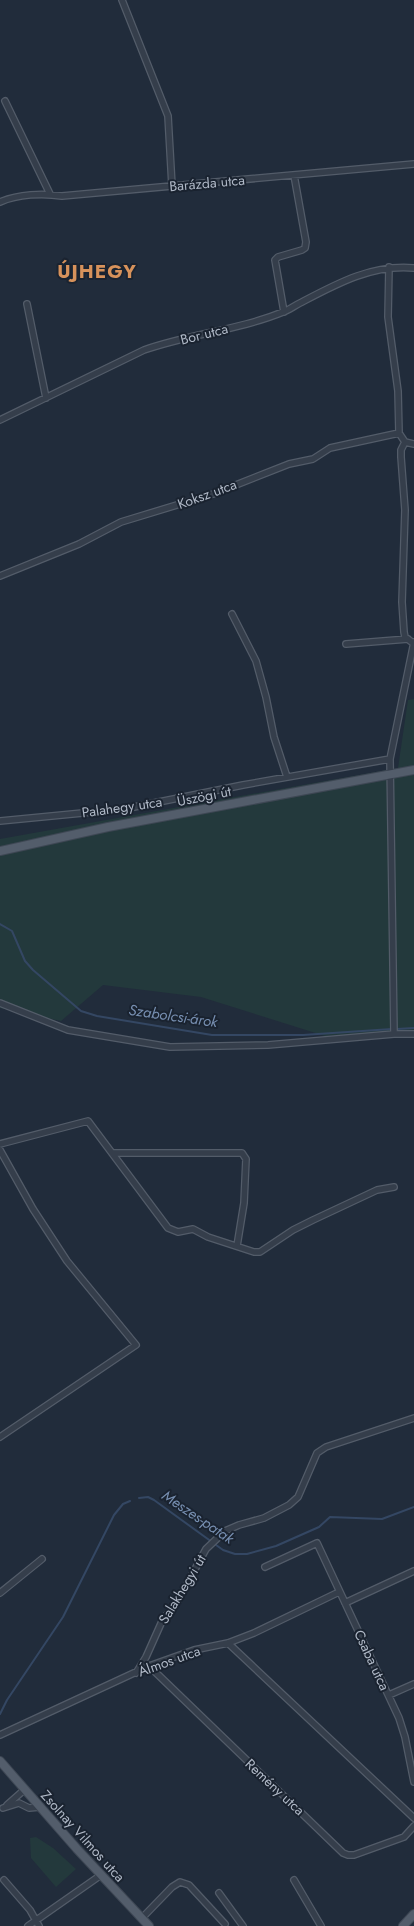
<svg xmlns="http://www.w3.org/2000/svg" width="414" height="1926" font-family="Jost,sans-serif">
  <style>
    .green { fill: #23393c }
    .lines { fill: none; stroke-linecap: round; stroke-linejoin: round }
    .stream { stroke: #344763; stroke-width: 2 }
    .minor-casing { stroke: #535c69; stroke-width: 8 }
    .major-casing { stroke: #3e4754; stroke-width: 10 }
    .minor { stroke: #353e4b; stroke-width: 5.5 }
    .major { stroke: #535d6b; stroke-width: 8 }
    .labels { text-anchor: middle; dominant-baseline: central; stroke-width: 4; stroke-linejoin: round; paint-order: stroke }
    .street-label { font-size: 14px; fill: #b0b9c7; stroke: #1a2330 }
    .water-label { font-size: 15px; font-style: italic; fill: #778fb1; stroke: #1a2330 }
    .district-label { font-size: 19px; font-weight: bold; letter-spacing: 1px; fill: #d7925b; stroke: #1a2330 }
  </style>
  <rect width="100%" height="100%" fill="#212c3b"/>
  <path class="green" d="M414,699V1032L325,1036L201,997L103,985L61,1021L0,1008V839L398,768L408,700Z
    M36,1837L53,1848L76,1869L56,1887L31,1858L30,1838Z"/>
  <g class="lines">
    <path class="stream" d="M0,924L12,931L25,961L33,970L81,1011L97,1016L212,1035H303L392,1029
      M397,1029L414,1028
      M139,1498L148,1497L154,1500L223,1550L235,1554H247L276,1546L319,1527L330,1517L382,1519L414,1507
      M0,1714L7,1700L63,1617L114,1515L123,1504L130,1501"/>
    <g class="minor-casing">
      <path id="minor" d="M122,0L168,116L172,186
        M5,101L50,194
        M0,202C18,194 43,193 62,196L414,164
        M389,267L388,317L398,391L399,433
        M27,304L46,398
        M284,312L275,260L278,257L302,250L305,248L306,242L294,175
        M0,420L144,350C189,334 239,330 283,312C289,310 294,306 300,303C336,284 372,264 414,268
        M405,442L401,450V457L405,510L402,602L404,632L405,637L413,643
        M0,576L79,544L121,522L213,494L289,464L313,459L330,448L399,433L405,442L414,444
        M232,614L256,661L266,697L274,737L287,777
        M346,644L408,639
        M0,821L124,809L243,785L390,759
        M0,1003L68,1030L170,1047L268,1045L394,1034H414
        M394,1034L390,759L414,642
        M0,1144L88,1121L168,1228L178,1232L193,1229L208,1237L254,1252H260L293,1230L313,1220L377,1190L394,1187
        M0,1150L33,1209L67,1261L136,1345L0,1437
        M112,1153H242L246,1159L244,1203L237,1246
        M265,1567L317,1543L399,1718L405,1737L414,1782
        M0,1593L42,1559
        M345,1603L414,1571
        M228,1643L414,1818
        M149,1666L343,1853L348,1855H354L404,1837L414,1826
        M136,1673L146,1657L163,1619L176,1604L206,1549L225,1531L239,1525L264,1518L289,1505L298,1497L317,1453L326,1447L414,1418
        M389,1695L414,1684
        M0,1735L149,1666L194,1650L228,1643L254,1633L339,1592
        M7,1805L24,1790
        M3,1808L19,1803L29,1808L40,1807
        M4,1880L30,1910L39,1926
        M294,1880L321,1926
        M219,1893L243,1926
        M142,1918L172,1887L180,1882L189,1885L225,1924
        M28,1926L101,1875"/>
    </g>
    <g class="major-casing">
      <path id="major" d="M0,851L108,827L414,770
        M0,1761L77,1849L149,1926
        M403,1926L414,1914"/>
    </g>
    <use href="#minor" class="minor"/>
    <use href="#major" class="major"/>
  </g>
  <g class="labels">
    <g class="street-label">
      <text transform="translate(207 183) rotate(-5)">Barázda utca</text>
      <text transform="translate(204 334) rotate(-14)">Bor utca</text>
      <text transform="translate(207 494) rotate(-20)">Koksz utca</text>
      <text transform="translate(204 796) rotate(-11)">Üszögi út</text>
      <text transform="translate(122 807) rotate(-8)">Palahegy utca</text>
      <text transform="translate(182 1589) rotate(-59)">Salakhegyi út</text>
      <text transform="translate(372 1660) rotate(65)">Csaba utca</text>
      <text transform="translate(169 1661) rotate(-20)">Álmos utca</text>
      <text transform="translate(275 1787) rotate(43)">Remény utca</text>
      <text transform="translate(83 1836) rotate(48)">Zsolnay Vilmos utca</text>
    </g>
    <g class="water-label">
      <text transform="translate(173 1016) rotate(8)">Szabolcsi-árok</text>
      <text transform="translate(198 1517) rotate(34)">Meszes-patak</text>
    </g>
    <g class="district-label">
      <text x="97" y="271">ÚJHEGY</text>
    </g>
  </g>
</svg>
